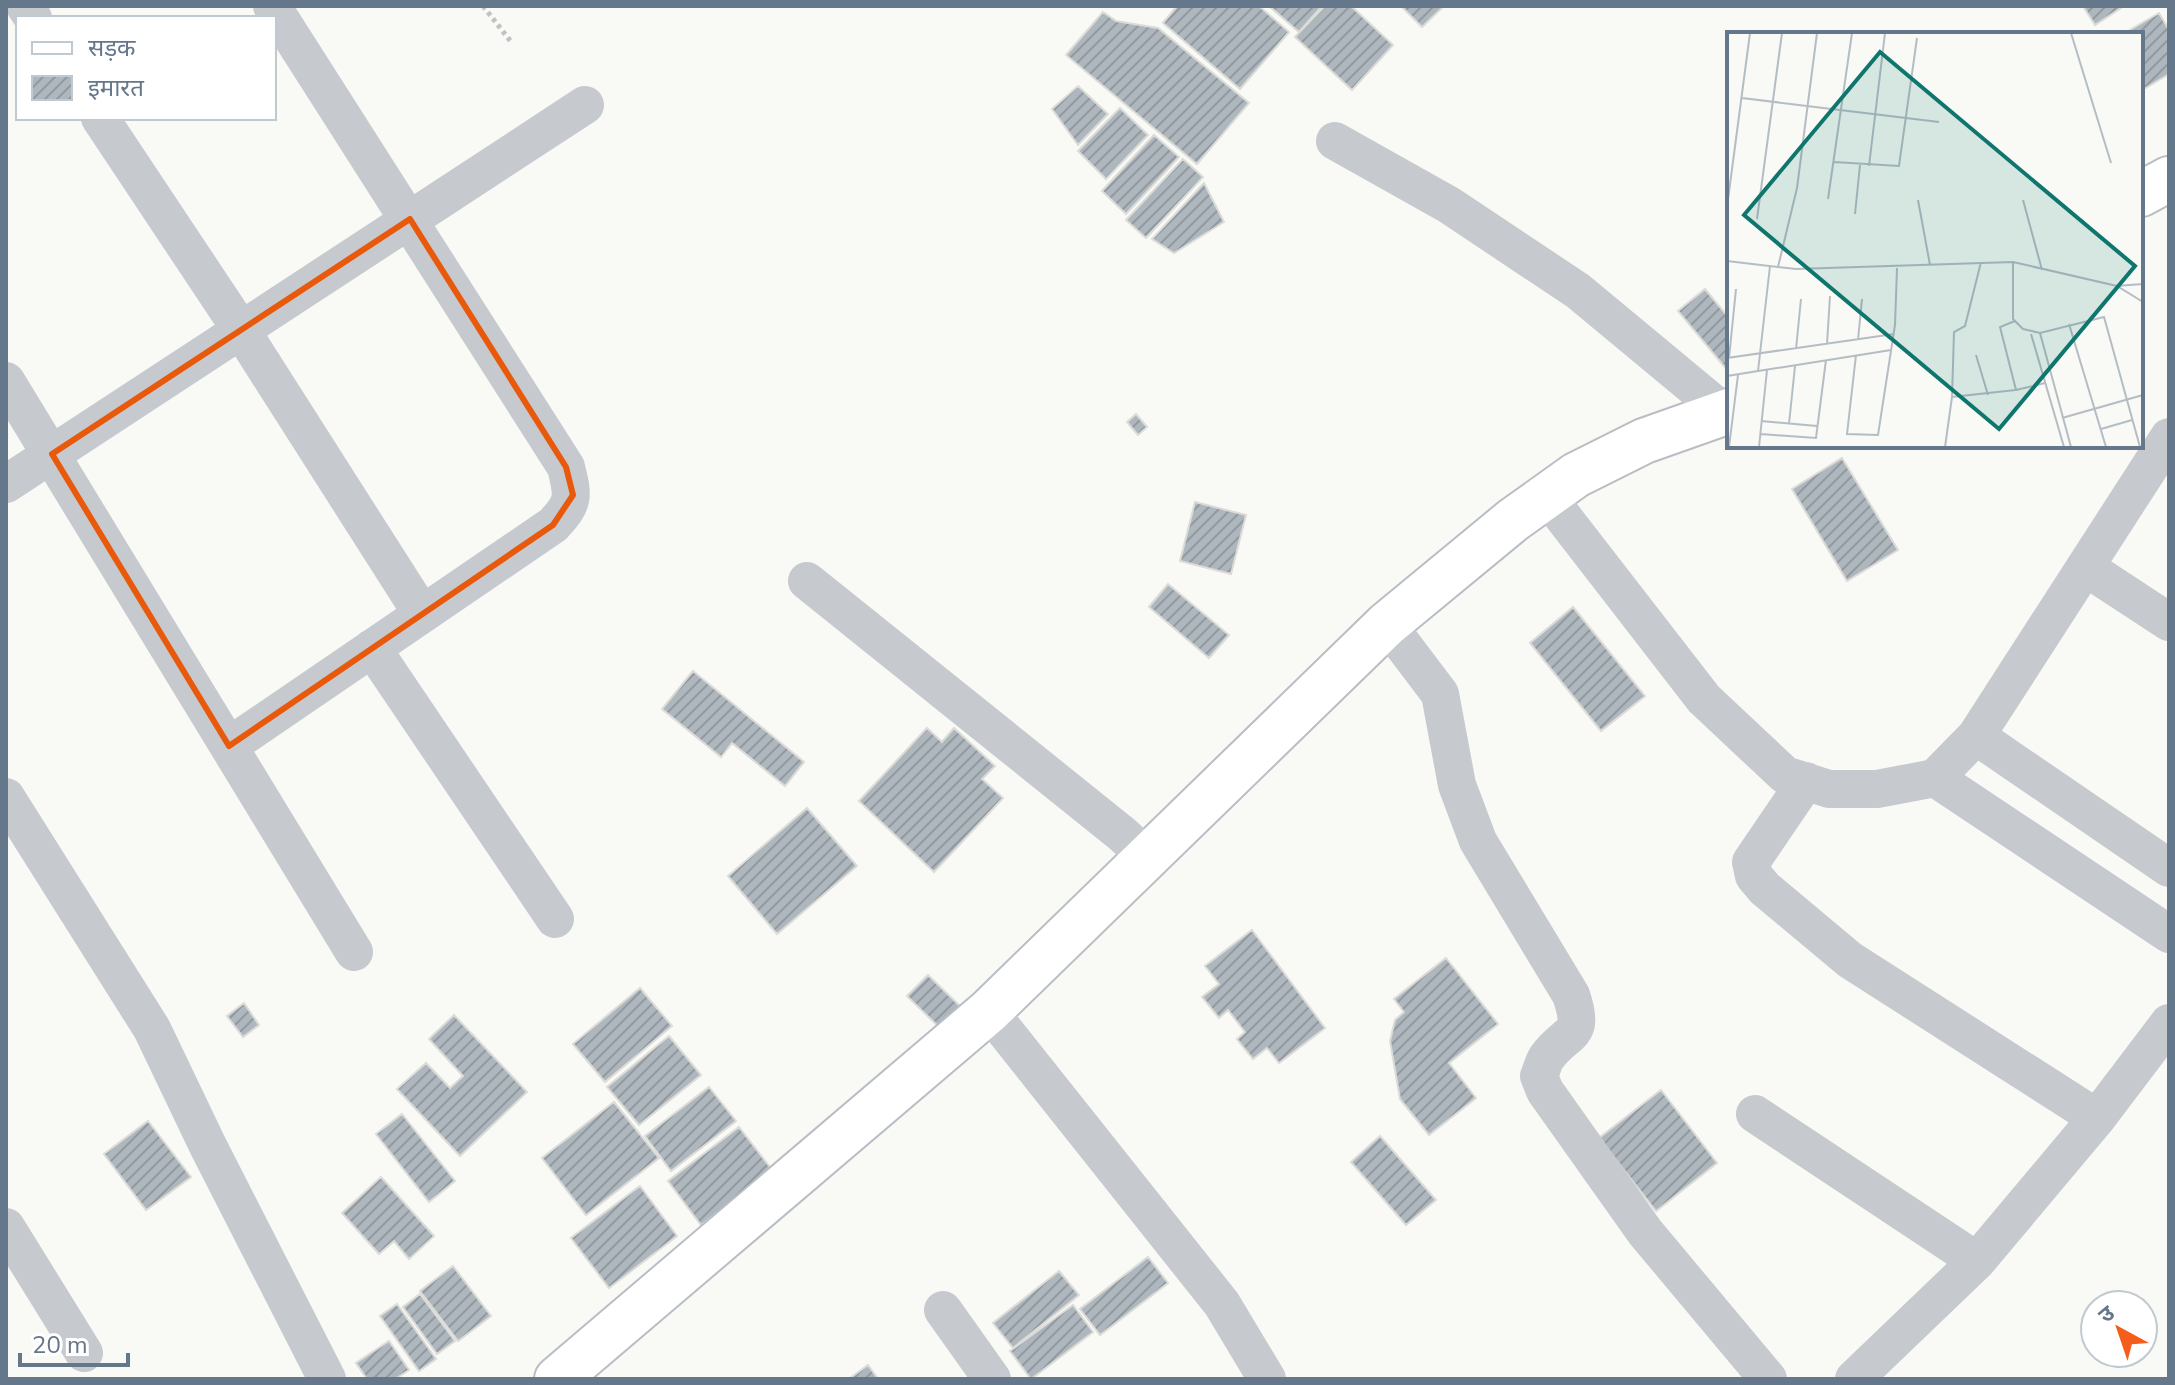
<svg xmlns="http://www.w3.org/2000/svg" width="2175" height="1385" font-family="'Nunito Sans','Noto Sans Devanagari',sans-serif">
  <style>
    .building { fill: url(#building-hatch); stroke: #dbdbd8; stroke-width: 2 }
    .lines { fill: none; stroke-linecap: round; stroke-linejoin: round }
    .secondary-casing { stroke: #b8bec3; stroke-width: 48 }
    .path { stroke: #c0c3c5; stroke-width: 5; stroke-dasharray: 4 4; stroke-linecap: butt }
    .minor { stroke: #c6cacf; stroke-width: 38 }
    .secondary { stroke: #fff; stroke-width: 44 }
    .marked { fill: none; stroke: #e8590c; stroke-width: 6; stroke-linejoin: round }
    .inset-road { fill: none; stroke: #b5bdc4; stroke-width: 2 }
    .view { fill: #0f766e; fill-opacity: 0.15; stroke: #0f766e; stroke-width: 4 }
    .inset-edge { fill: none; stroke: #65778a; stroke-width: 4 }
  </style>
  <defs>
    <pattern id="building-hatch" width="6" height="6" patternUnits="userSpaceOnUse" patternTransform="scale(2)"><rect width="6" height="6" fill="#afb7be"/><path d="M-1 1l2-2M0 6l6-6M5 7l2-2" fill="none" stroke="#929aa0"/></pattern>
  </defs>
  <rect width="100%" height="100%" fill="#f9f9f6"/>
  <path class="building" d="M1177,6H1259L1289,32L1240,89L1163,23Z
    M1269,6H1322L1299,32Z
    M1325,6H1351L1393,45L1352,90L1295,37Z
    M1401,6H1444L1422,27Z
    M2083,6H2124L2095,25Z
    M1103,12L1116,21L1158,28L1249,103L1197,164L1066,55Z
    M2159,13L2169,30V74L2144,89L2141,85V34H2123Z
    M1078,86L1108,114L1078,145L1052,109Z
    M1120,108L1148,135L1106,179L1078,151Z
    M1154,135L1179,157L1126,214L1102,191Z
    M1183,159L1203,177L1146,238L1126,220Z
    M1204,183L1224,222L1174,253L1152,239Z
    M1705,289L1729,318L1728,371L1678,311Z
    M1136,414L1147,427L1138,435L1127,422Z
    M1842,458L1898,550L1847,581L1792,489Z
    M1195,502L1246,515L1231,574L1180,561Z
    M1168,584L1229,635L1209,658L1149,607Z
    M1573,607L1645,696L1601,731L1530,643Z
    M693,671L804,762L785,786L732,743L721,757L662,709Z
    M927,728L942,742L954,728L995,766L982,779L1003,798L934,872L859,801Z
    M807,808L857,866L777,934L728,876Z
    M1252,930L1325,1028L1279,1063L1267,1048L1253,1059L1237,1039L1245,1032L1228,1010L1219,1018L1202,997L1219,984L1205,966Z
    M1446,958L1498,1024L1449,1063L1476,1098L1429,1135L1400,1099L1390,1041L1395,1020L1404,1012L1394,999Z
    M928,975L960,1006L939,1027L907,996Z
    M640,988L672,1026L605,1082L573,1044Z
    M244,1003L259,1025L243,1037L227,1016Z
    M454,1015L527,1092L460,1156L397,1089L426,1063L450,1088L463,1076L429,1039Z
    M669,1036L701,1075L639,1125L607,1087Z
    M709,1087L736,1121L671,1171L645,1136Z
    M1661,1090L1717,1163L1656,1211L1599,1138Z
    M614,1102L659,1158L586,1215L542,1158Z
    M402,1114L455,1181L429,1202L376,1134Z
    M148,1121L191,1177L146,1210L104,1154Z
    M739,1127L773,1171L701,1225L668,1181Z
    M1380,1136L1436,1200L1406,1225L1351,1162Z
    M381,1177L434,1236L409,1259L394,1241L379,1254L342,1213Z
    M640,1186L677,1236L609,1288L571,1238Z
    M1148,1257L1168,1283L1100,1335L1080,1309Z
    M453,1266L491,1316L458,1341L420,1291Z
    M1059,1271L1079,1295L1013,1348L993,1323Z
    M420,1294L455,1341L437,1354L403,1307Z
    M397,1304L436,1359L419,1371L380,1316Z
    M1073,1305L1093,1332L1031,1379L1010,1351Z
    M389,1341L409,1370L395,1379H367L356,1363Z
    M868,1365L878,1379H849Z"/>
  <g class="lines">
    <g class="secondary-casing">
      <path id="secondary" d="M2141,194L2169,179
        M557,1379L989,1011L1387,624L1513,520L1576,475L1644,441L1729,411"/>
    </g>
    <path class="path" d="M483,6L512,43"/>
    <path class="minor" d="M25,6L33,18
      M100,118L241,330L422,614
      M1335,141L1449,205L1578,291L1725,413
      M6,381L354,952
      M6,484L585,105
      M1546,495L1704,699L1785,775L1829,789H1877L1935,778L1976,736L2169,437
      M2085,567L2169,622
      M807,581L1122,834L1147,857
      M1387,624L1440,694L1457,785L1478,841L1571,995C1586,1039 1567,1029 1547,1057C1543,1062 1542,1070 1539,1076L1545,1091L1645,1232L1768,1379
      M372,648L555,919
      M1976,736L2169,868
      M229,746L553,525C575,502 573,496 566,467L272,6
      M1935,778L2169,934
      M1806,781L1751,862L1754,876L1765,889L1850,960L2097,1118L1977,1261L1854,1379
      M6,797L152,1029L208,1146L327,1379
      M989,1011L1222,1304L1267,1379
      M1755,1114L1977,1261
      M2097,1118L2169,1023
      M6,1227L84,1353
      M943,1310L992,1379"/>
    <use href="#secondary" class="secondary"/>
  </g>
  <path class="marked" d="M410,219L566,467L573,495L553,525L229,746L52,454Z"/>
  <g transform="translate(1727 32)">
    <rect width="416" height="416" fill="#f9f9f6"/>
    <path class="inset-road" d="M344,1L384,131M15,66L212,90M107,130L172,134L190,6M142,134L158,1M101,167L125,1M191,168L203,233M296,168L315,238M0,175L23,1M128,182L133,133M30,187L55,1M0,229L69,237L286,230L390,254L416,270M286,230V287L296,297L313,301L377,285L413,415M51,235L70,156L90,1M389,254L416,252M342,292L379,415M313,301L344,415M304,302L337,415M131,308L135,267M100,312L103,264M69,317L74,267M129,323L120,402L151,403L168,293L170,236M249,323L261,363M0,326L167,302M2,326L9,257M31,339L43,234M0,344L164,318M289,358L318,351M225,365L227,300L238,294L254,230M335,386L416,363M34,389L90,394M62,392L68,334M374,397L405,388M34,402L89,406L99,328M2,415L11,343M32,415L40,338M218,415L225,365L289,358L273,295L288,289"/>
    <path class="view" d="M153,20L408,234L272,397L17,183Z"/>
    <rect width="416" height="416" class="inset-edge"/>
  </g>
  <rect width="2175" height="1385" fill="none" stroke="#65778a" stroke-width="16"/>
  <rect x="16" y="16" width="260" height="104" fill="#ffffff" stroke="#c1c9d0" stroke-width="2"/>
  <rect x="32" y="42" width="40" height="12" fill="#ffffff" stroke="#c1c9d0" stroke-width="2"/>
  <text x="88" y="56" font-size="24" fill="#65778a">सड़क</text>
  <rect x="32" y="76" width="40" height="24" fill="url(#building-hatch)" stroke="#c1c9d0" stroke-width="2"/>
  <text x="88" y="96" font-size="24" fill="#65778a">इमारत</text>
  <g transform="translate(2119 1329) rotate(320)"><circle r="38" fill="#ffffff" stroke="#c1c9d0" stroke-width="2"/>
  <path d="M0-6L14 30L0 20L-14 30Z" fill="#f55e1a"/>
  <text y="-12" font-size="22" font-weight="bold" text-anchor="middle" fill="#65778a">उ</text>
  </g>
  <path d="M20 1353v12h108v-12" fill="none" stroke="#65778a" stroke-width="4"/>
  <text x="32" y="1353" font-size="24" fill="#65778a" stroke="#ffffff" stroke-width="6" paint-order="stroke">20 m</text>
</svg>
